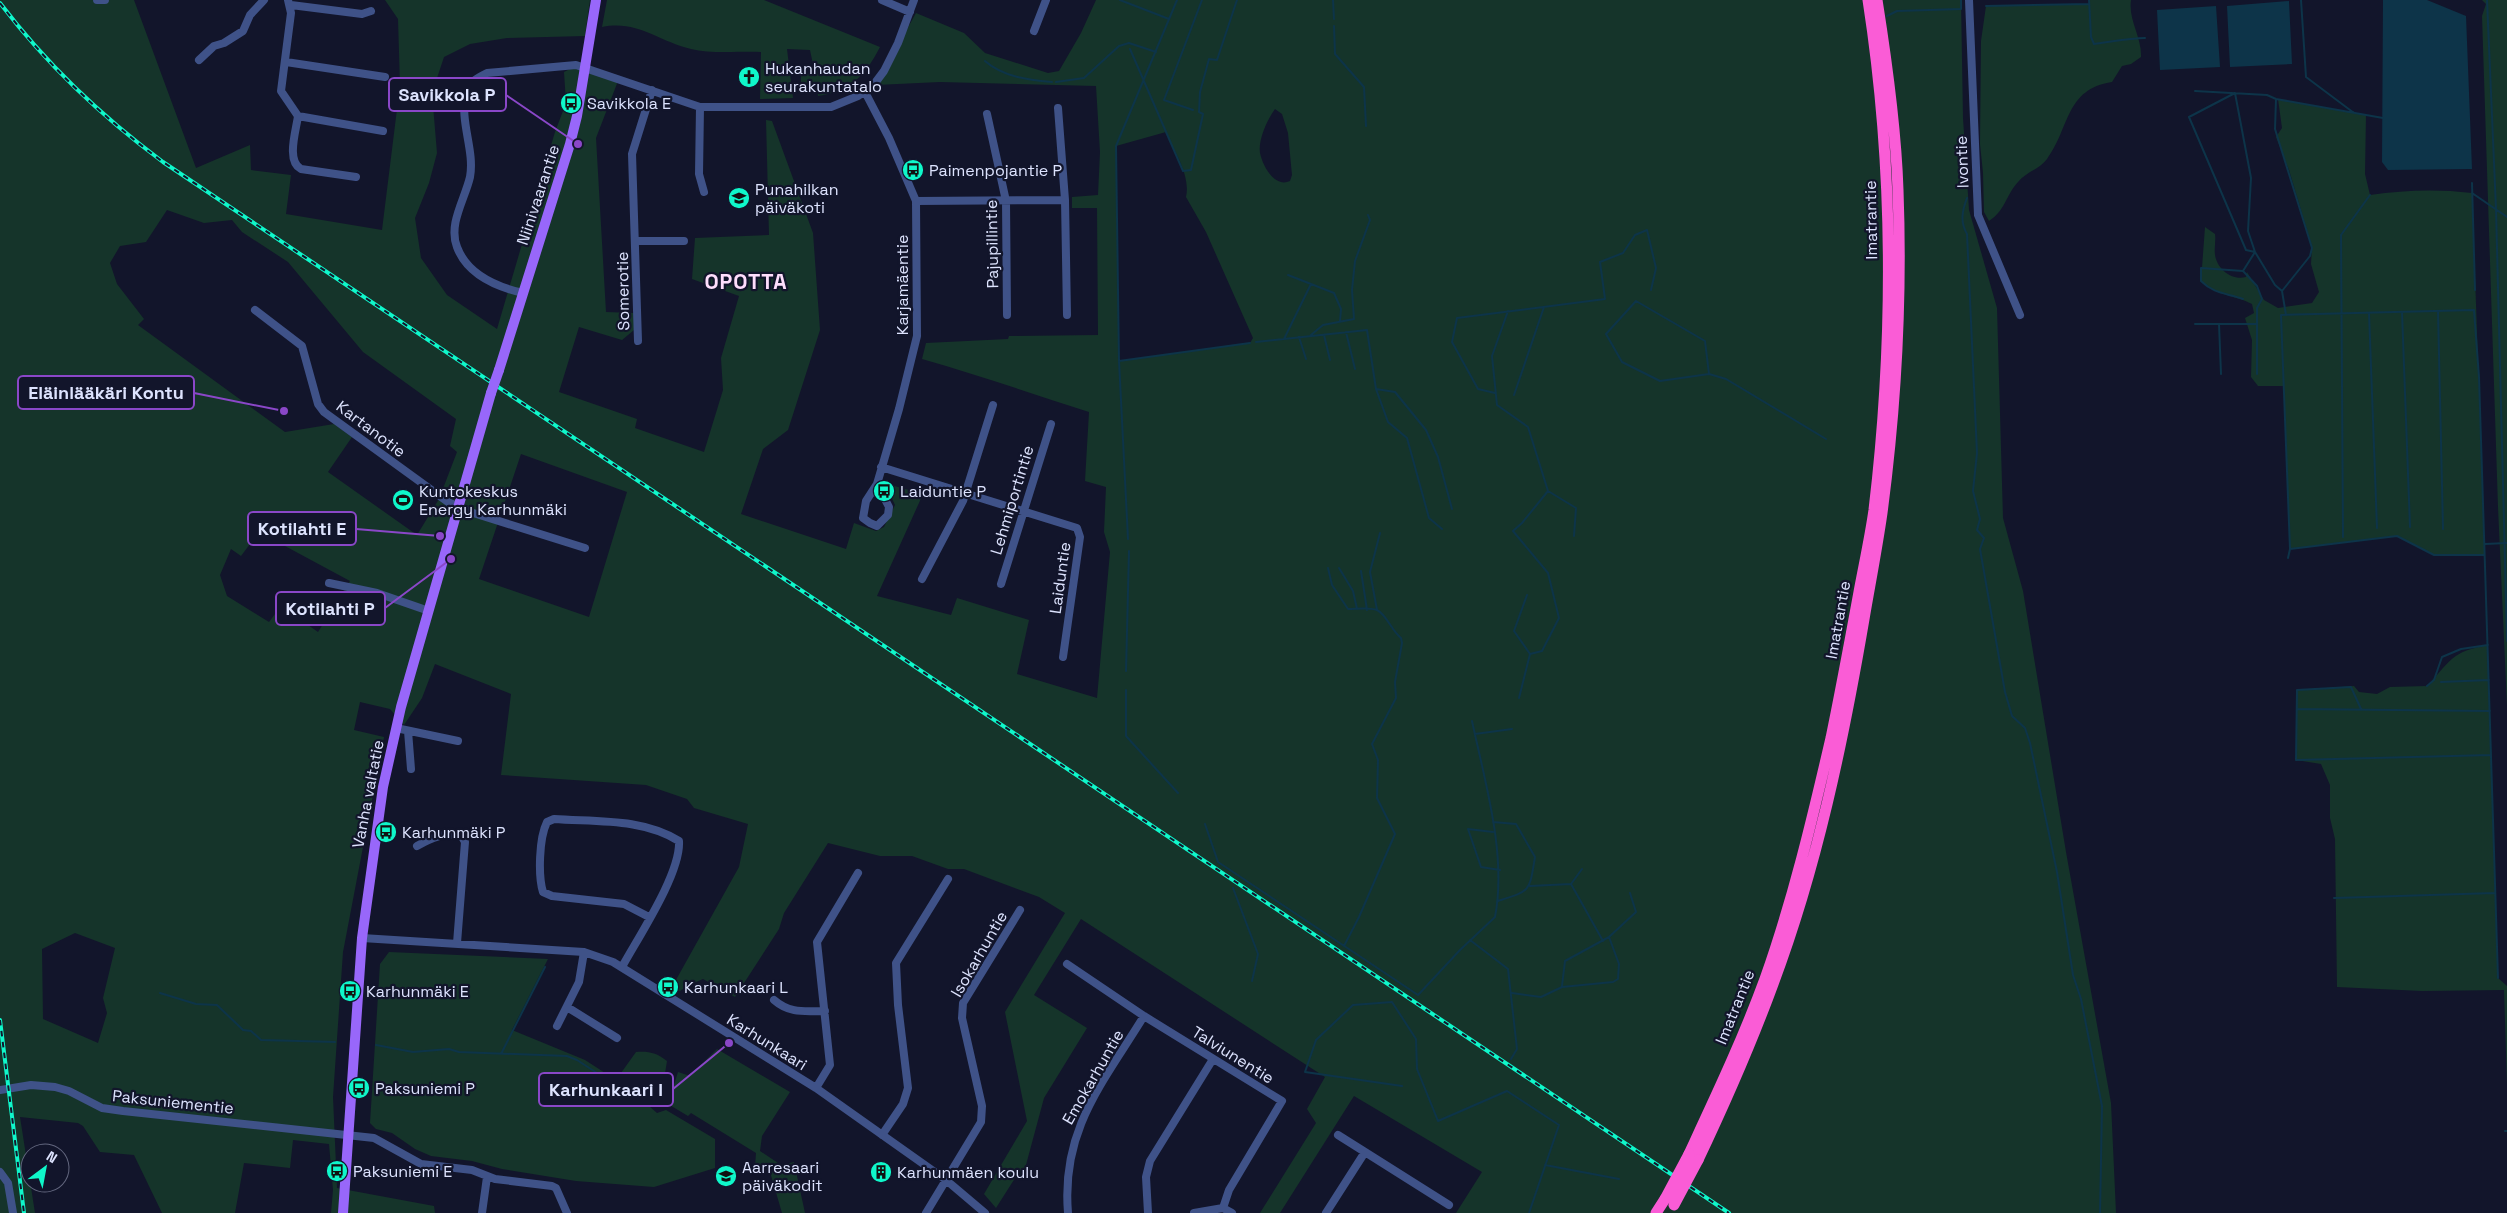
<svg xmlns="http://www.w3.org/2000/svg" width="2507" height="1213" font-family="'Space Grotesk',sans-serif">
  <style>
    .green { fill: #15342a; fill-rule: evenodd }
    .water { fill: #0d3449 }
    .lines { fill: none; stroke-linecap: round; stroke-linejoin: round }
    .stream { stroke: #0d3449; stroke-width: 2 }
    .minor { stroke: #3f5288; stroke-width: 8 }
    .major { stroke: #9867fa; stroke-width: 10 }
    .highway { stroke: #fa5cd6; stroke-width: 11 }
    .rail-casing { stroke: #0ff7ca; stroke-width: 4 }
    .rail { stroke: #12152b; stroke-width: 2; stroke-dasharray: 5.5; stroke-linecap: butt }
    .major-bridge { stroke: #9867fa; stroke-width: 10 }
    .highway-bridge { stroke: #fa5cd6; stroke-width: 11 }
    .labels { text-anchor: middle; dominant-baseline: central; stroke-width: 4.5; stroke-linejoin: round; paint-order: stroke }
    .poi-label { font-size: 16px; fill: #dde3fe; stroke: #12152b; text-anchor: start }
    .street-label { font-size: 16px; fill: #dde3fe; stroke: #12152b }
    .district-label { font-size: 21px; font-weight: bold; letter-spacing: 1px; fill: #fedefc; stroke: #12152b }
    .leader { fill: none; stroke: #8a47c8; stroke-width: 2 }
    .callout-dot { fill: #8a47c8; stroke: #12152b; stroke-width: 2 }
    .callout { fill: #12152b; stroke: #8a47c8; stroke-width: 2 }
    .callout-label { font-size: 18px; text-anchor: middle; font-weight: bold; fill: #dde3fe }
  </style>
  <rect width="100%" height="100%" fill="#12152b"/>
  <path class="green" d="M0,0H134L196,168L250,145L251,170L291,175L286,214L382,230L400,85L398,19L385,0H590L585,36L507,38L470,44L444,57L432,93L437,153L429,183L415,218L421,258L447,295L497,329L555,132L566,103L564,72L574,67L618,81L596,138L606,312L634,313V330L622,340L579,327L559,392L637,419L635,428L704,452L723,390L721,358L739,296L692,279L695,238L769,235L766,120L772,121L813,233L820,330L788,430L763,449L741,514L846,549L854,523L876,531L884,527L895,505L889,492L891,485L923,494L877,596L951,615L957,598L1029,620L1017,674L1097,698L1110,552L1104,532L1106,487L1085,481L1089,412C1033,394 978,375 922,359L926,343L1008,339L1009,336L1098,335L1097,208H1072V197L1098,195L1100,152L1096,86L940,82L876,85L916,13L964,33L985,53L1048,73L1059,71L1081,33L1096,0H1961L1963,118L1969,210L1997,308L2003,518L2023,591L2066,852L2111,1103L2116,1213H1456L1482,1172L1354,1096L1280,1213H1260L1316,1123L1307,1109L1325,1077L1081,919L1034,995L1087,1028L1044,1098L1023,1176L1017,1175L996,1208L984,1194L1027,1121L1005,1012L1065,913L1039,897L964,869H948L912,856H880L828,843L784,913L779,929L735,997L703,979L689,985L680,991L672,987L739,867L748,824L694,808L687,799L646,785L501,775L511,694L435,664L422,698L404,725L390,709L360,702L354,730L384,737L343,952L333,1097L337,1188L434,1206L435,1213H331L333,1190L329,1144L293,1140L290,1168L244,1163L235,1213H162L134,1155L100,1152L83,1126L78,1123L20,1117L35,1213H0ZM1275,109L1282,114L1288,133L1292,175L1290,181C1275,188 1263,167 1260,153C1258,140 1267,120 1275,109ZM1166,132C1174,151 1191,176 1186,197L1206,232L1253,338L1250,343L1119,361L1116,146ZM167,210L204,223L232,220L242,232L288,262L363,352L456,419L450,446L457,452L439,499L417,535L328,472L352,437L334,424L285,432L138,325L144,319L117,284L110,263L120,246L146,242ZM521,454L627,492L589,617L479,579ZM259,532L350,581L318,632L281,606L269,622L227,596L220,575L231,549L241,556ZM75,933L115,948L103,998L107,1013L98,1043L43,1019L42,949Z
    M607,0H764L880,47C865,76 851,91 818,96L817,85L801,83V73L815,74L810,50L787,49L793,98L760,99L761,52C740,51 710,54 691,49C657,41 638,20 602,27Z
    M2089,0H2131C2128,20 2142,37 2141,57L2131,64L2122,66L2112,82C2065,89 2070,128 2047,159C2040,169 2026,172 2018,182C2006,195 2005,211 1989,221L1984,212L1983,173L1980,144L1981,41L1986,6L2089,4Z
    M2482,0H2507V706L2498,507L2482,16L2486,4Z
    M2278,99L2366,115L2365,174L2370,195C2405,190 2437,189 2472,193L2485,555H2434L2397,536L2290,549L2284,386H2258L2251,377L2252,340L2245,318L2254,313L2252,304C2235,295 2216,296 2201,281L2205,227L2215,234C2216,241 2214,248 2215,255C2217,269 2232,281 2246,277L2247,272L2264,300L2278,308L2312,303L2319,292L2311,264L2312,247L2289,170L2276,137L2282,128Z
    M2488,645L2498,978L2507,986V1085L2504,990L2422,991L2337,987L2335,839L2330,818V785L2321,764L2296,760L2297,690L2354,686L2359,692L2377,694L2390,687L2427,686C2451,661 2450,652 2488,645Z
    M389,952L548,959L512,1030L585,1060L616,1080L636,1052C649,1051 657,1053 667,1061L663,1086L649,1106L657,1113L666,1110L715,1139V1168L654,1187L576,1181L502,1169L472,1161L431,1156L415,1149L392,1133L376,1129L370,1123L380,964Z
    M717,1049L790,1092L762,1136L760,1151L781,1165L794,1162L805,1213H782L768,1165L755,1167L756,1153L691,1113L688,1116L668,1104L678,1072L690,1076Z"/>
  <path class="water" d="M2383,0H2427L2466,16L2472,169L2388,170L2382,162Z
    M2289,1L2292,64L2230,67L2227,6Z
    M2216,6L2220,67L2160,70L2157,10Z"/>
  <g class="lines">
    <path class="stream" d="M1120,0L1169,19
      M1333,0L1334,19
      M2089,0L2091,37L2094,44C2111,42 2128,38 2145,38
      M2301,0L2306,77L2354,113
      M2487,0L2496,209L2507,641
      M1986,6L2089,4
      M1887,16L1897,11L1961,9V0
      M1334,26L1335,54L1364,87L1366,126
      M1130,49L1183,171L1191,170L1203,114L1199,112
      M985,61C1003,77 1029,80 1052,82
      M1056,82L1084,78L1119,46L1129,43L1156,52
      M2195,91L2267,95L2276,99L2383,118
      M2235,93L2251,178L2248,231L2255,252L2275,285L2282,291L2286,315
      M2235,93L2189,117L2246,250L2255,252
      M2276,99L2275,129L2312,248L2310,256L2282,291
      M1193,110L1164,100L1202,0
      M1199,112L1200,92L1209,59L1217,60L1237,0
      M2472,183L2475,290
      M2472,193L2507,217
      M1967,198C1962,211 1960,222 1967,234L1977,453L1973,491L1980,519L1977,530L1984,538L1980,549L2005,692L2012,716L2025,728L2030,743L2057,872L2073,975L2081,999L2102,1106L2100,1213
      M2243,271L2255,252
      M1288,275L1334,293L1341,309L1340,321
      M2243,299C2226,293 2214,294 2201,281V268L2243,271L2257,286L2262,299L2257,308V374
      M1636,301L1705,341L1709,374L1660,381L1622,362L1606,334Z
      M1508,311L1492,356L1497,405L1528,427L1548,491L1576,508L1574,536
      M2438,311L2443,529
      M2402,312L2410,527
      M2369,313L2377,528
      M2195,324H2256
      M2219,324L2221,374
      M1346,332L1355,369
      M1311,335L1323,325L1354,319L1352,290L1355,261L1370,220L1368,215
      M1324,335L1330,360
      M1299,337L1306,359
      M1284,339L1311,284
      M1256,342L1367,330L1376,389L1388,422L1407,438L1429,518L1442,529
      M1119,361L1250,343
      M1709,374L1726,379L1826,439
      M1376,389L1395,392L1426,430L1438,457L1452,509
      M1495,393L1478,389L1452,342L1457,318L1605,299L1600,262L1623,253L1635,235L1647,230L1656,268L1651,290
      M1514,395L1544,307
      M2343,537L2341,235L2370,195
      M1128,539L1119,361L1116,146L1177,0
      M2485,544L2507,543
      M2290,549L2397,536L2434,555H2484
      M2288,558L2290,549L2281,315L2474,310L2479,377L2498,978
      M1328,568L1332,585L1348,609C1356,609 1369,607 1377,610C1386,614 1392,631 1401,638L1402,643L1395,682L1396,698L1372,744L1378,760L1377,798L1395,834L1359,917L1344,946
      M1339,568L1353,591L1357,609
      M1361,571L1367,610
      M1377,610L1370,572L1380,533
      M1530,654L1542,651L1559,618L1548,573L1513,531L1522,523L1548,491
      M1126,671L1129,551
      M2441,682L2489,680
      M2427,686L2434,680L2442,657L2461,649L2488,645
      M1126,690V736L1178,793
      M1519,698L1530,654L1514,631L1527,595
      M2297,709L2490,711
      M2361,709L2351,687L2297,690L2296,760L2491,755
      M1475,734L1512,729
      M1493,822L1516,824L1535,857C1529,892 1532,890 1498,901
      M1205,824L1218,862L1418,995L1460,950L1495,917C1507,855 1485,782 1472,721
      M1493,832L1468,829L1481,867L1500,870
      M1571,884L1603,941
      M1571,884L1582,869
      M1530,886L1571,884
      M1233,888L1258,954L1252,981
      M2334,898L2495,893
      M1470,940L1508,969L1517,1049L1511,1059
      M1562,986L1565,961L1609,937L1636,912L1630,893
      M160,993L196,1004L217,1005L243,1030L251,1031L261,1040L335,1042
      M1512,993L1541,997L1562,987L1613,982L1618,979L1619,964L1609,937
      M376,1045L413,1052L449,1049L459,1052L567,1056L577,1060L640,1101L652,1102
      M501,1054L545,967
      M1402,1086L1305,1072L1316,1040L1353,1005L1392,1002L1416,1039L1417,1069L1438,1121L1507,1091L1559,1125L1529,1213
      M2505,1131H2507
      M1545,1165L1619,1179"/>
    <path class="minor" d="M97,0H105
      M288,0L291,13L281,91L298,116C296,131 286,161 301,169L356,177
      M882,0L910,12
      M1969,0L1978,215L2020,315
      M291,5L362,14L371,11
      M1034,31L1046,0
      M199,60L214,46L224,43L243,31L250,15L264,0
      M286,62L385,77
      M865,92L889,138L916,201L917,336L899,409L877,484L866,501L863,518L870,523L877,526L888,515L889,507L877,484
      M700,107L699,174L704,192
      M1058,108L1065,200L1067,315
      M987,114L1006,201L1007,315
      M298,116L383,131
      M916,201L1065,200
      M636,241H684
      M523,293C497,287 467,274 457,247C448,224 465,199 470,177C475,150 459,121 466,93C469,82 477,78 487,73L576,65L700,107H831L858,96L875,83L884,71L898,43L914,0
      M255,310L302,346L318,404L324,412L448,502L470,512L585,548
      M638,341L632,154L652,90
      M881,467L1077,528L1080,537L1063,657
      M922,579L963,501L993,405
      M329,583L377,593L429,611
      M1001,584L1051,424
      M396,728L458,741
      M408,731L411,769
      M417,846C431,838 445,832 461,835L465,842L457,943
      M362,938L584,952L613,962L816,1088L946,1180L985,1213
      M1067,964L1144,1016L1282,1101L1229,1190L1223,1208
      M622,967C639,936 681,873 679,841C642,818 596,822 554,819L547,822C539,838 538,876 543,892L552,896L624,904L649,917
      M774,1000C790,1014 805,1011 825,1011
      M567,1007L617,1038
      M557,1026L579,982L584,952
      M816,1088L830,1065L817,942L858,873
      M0,1090L31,1085L55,1087L69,1091L102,1108L123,1111L374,1138L421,1164L472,1170L495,1179L552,1186L556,1188L567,1213
      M882,1135L903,1104L908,1088L898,1005L896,963L948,879
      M1338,1135L1365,1152
      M0,1172L8,1183L13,1213
      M482,1213L487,1177
      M926,1213L981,1122L982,1106L962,1018L963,1003L1020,910
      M1068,1213C1061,1129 1103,1083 1144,1016
      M1148,1213L1146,1177L1150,1161L1213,1059
      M1194,1213L1223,1208L1232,1213
      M1326,1213L1365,1152L1449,1205"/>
    <path class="major" d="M499,370L570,144L577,116L596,0
      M343,1213L362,938L383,787L401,707L491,393"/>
    <path class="highway" d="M1689,1154C1716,1096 1743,1039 1765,979C1793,900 1812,820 1831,738C1841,690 1850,641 1859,592C1864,565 1870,538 1874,510C1894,341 1894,168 1868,0
      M1698,1160C1725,1103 1751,1044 1773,984C1817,867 1843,742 1864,619C1870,584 1877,548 1882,513C1896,407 1902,297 1898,190C1896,127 1887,63 1877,0
      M1656,1213L1665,1199"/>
    <g class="rail-casing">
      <path id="rail" d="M0,3C47,65 101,116 163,162L1729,1213
        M0,1020L24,1213"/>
    </g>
    <use href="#rail" class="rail"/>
    <path class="major-bridge" d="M491,393L499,370"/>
    <path class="highway-bridge" d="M1665,1199L1689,1154
      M1674,1205L1698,1160"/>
  </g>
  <defs>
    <g id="church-disc" transform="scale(1.125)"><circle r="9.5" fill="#0ff7ca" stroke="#12152b"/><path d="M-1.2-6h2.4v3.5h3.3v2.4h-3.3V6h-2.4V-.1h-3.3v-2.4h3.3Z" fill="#111"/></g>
    <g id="bus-disc" transform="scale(1.125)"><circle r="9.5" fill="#0ff7ca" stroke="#12152b"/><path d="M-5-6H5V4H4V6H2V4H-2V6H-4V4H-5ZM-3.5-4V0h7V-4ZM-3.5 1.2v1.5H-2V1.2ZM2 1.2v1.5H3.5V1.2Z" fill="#111"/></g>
    <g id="school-disc" transform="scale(1.125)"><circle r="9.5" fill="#0ff7ca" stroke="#12152b"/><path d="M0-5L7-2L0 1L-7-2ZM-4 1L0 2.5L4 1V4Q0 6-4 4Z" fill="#111"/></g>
    <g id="stadium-disc" transform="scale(1.125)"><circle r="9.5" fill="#0ff7ca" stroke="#12152b"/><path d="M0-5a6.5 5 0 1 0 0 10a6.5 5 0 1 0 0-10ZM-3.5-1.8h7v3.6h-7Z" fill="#111"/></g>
    <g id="building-disc" transform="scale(1.125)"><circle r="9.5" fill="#0ff7ca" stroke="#12152b"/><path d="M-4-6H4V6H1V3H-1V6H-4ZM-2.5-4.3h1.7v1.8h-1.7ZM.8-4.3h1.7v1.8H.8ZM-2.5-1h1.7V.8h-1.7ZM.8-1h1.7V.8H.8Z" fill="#111"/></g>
  </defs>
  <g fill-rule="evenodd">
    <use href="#church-disc" x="749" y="77"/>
    <use href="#bus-disc" x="571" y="103"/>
    <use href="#bus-disc" x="913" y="170"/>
    <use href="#school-disc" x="739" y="198"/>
    <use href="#bus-disc" x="884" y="491"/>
    <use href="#stadium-disc" x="403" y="500"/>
    <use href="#bus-disc" x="386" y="832"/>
    <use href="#bus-disc" x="668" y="987"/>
    <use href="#bus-disc" x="350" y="991"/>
    <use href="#bus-disc" x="359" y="1088"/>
    <use href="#bus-disc" x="337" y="1171"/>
    <use href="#building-disc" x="881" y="1172"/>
    <use href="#school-disc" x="726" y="1176"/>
  </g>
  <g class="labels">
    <g class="poi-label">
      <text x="765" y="68">Hukanhaudan<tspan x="765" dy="18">seurakuntatalo</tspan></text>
      <text x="587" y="103">Savikkola E</text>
      <text x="929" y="170">Paimenpojantie P</text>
      <text x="755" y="189">Punahilkan<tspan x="755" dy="18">päiväkoti</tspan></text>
      <text x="419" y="491">Kuntokeskus<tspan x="419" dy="18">Energy Karhunmäki</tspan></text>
      <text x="900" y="491">Laiduntie P</text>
      <text x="402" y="832">Karhunmäki P</text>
      <text x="684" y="987">Karhunkaari L</text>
      <text x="366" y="991">Karhunmäki E</text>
      <text x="375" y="1088">Paksuniemi P</text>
      <text x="742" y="1167">Aarresaari<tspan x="742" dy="18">päiväkodit</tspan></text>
      <text x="353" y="1171">Paksuniemi E</text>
      <text x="897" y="1172">Karhunmäen koulu</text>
    </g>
    <g class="street-label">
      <text transform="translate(1962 162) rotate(-92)">Ivontie</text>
      <text transform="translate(538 195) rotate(-72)">Niinivaarantie</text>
      <text transform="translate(1871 220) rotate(-91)">Imatrantie</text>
      <text transform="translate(992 244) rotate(-91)">Pajupillintie</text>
      <text transform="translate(902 285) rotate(-90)">Karjamäentie</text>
      <text transform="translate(623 291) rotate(-91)">Somerotie</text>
      <text transform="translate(371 429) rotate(37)">Kartanotie</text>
      <text transform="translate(1012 500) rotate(-73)">Lehmiportintie</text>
      <text transform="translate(1060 578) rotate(-82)">Laiduntie</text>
      <text transform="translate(1838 620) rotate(-80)">Imatrantie</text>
      <text transform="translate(368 794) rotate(-79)">Vanha valtatie</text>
      <text transform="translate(979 954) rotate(-60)">Isokarhuntie</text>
      <text transform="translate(1735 1007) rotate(-68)">Imatrantie</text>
      <text transform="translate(767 1042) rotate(32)">Karhunkaari</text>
      <text transform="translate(1233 1055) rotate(32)">Talviunentie</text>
      <text transform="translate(1093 1077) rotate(-60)">Emokarhuntie</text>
      <text transform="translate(173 1102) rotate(6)">Paksuniementie</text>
    </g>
    <g class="district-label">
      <text x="746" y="281">OPOTTA</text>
    </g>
  </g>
  <path class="leader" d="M578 144L506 95M284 411L194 393M440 536L356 529M451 559L385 608M729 1043L673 1089"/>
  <g class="callout-dot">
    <circle cx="578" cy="144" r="5"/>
    <circle cx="284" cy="411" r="5"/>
    <circle cx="440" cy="536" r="5"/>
    <circle cx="451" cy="559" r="5"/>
    <circle cx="729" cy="1043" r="5"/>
  </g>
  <g class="callout">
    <rect x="389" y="78" width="117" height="33" rx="5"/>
    <rect x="18" y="376" width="176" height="33" rx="5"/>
    <rect x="248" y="512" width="108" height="33" rx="5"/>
    <rect x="276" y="592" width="109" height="33" rx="5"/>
    <rect x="539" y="1073" width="134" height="33" rx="5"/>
  </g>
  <g class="callout-label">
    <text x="447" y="101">Savikkola P</text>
    <text x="106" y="399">Eläinlääkäri Kontu</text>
    <text x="302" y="535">Kotilahti E</text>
    <text x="330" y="615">Kotilahti P</text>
    <text x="606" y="1096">Karhunkaari I</text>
  </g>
  <g transform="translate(45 1168) rotate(32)"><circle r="24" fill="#12152b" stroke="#63677f"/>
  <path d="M0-4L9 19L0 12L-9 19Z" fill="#0ff7ca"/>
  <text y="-8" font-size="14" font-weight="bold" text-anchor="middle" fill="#dde3fe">N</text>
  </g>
</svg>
